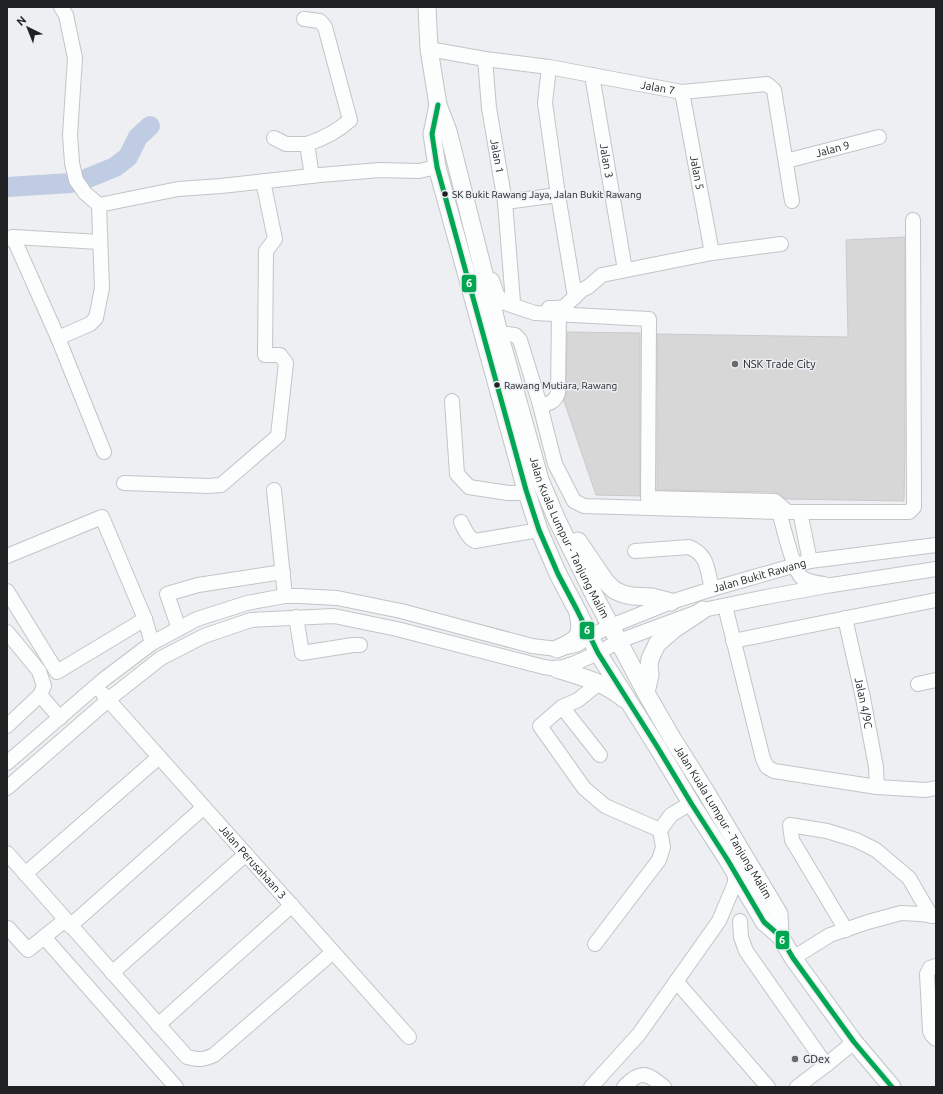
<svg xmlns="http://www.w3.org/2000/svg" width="943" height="1094" font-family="Ubuntu,sans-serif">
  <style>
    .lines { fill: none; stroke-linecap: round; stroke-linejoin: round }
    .river { stroke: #bfcce3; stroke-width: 20 }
    .building { fill: #d7d7d8; stroke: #cacaca }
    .minor-casing { stroke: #c3c4c7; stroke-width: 16 }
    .major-casing { stroke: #c3c4c7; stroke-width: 19 }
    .minor { stroke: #fcfdfd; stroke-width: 14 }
    .major { stroke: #fcfdfd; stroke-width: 17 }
    .bus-1-casing { stroke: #ebeff4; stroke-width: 8 }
    .bus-1 { stroke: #00a651; stroke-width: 5 }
    .bus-dot { fill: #202123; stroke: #ebeff4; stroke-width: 1.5 }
    .poi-dot { fill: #68696b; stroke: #ebeff4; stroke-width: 1.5 }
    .labels { text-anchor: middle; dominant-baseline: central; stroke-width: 3; stroke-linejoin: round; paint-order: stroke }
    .bus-label { font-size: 10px; fill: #202123; stroke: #ebeff4; text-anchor: start }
    .street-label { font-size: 11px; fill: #202123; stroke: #ebeff4 }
    .poi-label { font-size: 11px; fill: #202123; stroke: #ebeff4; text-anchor: start }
    .line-badge { stroke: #ebeff4; stroke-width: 1.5 }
    .badge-label { font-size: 11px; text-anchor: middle; font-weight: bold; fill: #fff }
  </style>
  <rect width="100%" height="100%" fill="#edeff2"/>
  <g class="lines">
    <path class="river" d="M88,178L115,167L128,157L138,137L150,126
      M7,187L71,183"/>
  </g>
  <path class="building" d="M905,237V442L904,501L786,499L780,495L775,492L657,490V334L848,337L846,240Z
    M567,332L640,333V496L596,495L564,401L566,393Z"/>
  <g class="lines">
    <g class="minor-casing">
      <g id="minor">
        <path d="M61,7L66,15L75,58L70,135L72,163L76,180L85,193L99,205L102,288L96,318L90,324L58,338L104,452"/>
        <path d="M304,19L320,21L325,27L350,120C338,131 322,139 307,144L312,176"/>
        <path id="s1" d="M429,49L485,59L549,67L682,92L767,84L774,90L792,201"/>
        <path id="s2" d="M485,59L489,108L505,202L513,302"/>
        <path d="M549,67L545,103L558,195L575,297"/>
        <path id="s3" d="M592,75L625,270"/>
        <path id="s4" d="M682,92L712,253"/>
        <path d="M274,138L286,144H307"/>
        <path id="s5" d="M786,161L879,137"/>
        <path d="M505,202L558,195"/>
        <path d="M99,205L178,189L221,186L320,175L380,170L419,171L437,167"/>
        <path d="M13,237L58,338"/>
        <path d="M7,239L13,237L100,242"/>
        <path d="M492,280L497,295L505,303L535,313L649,319L648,498L775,501L788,512"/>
        <path d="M549,308H558L564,307L582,290L588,287L602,275L712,253L781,244"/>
        <path d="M499,333L515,335L520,340L540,405L555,464L574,501L584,506L779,512H909L914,507V504L913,220"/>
        <path d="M452,401L457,474L469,487L508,493H517L526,490"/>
        <path d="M540,405C549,404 555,402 558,393L559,314"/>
        <path d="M124,483L208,486L221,485L278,436L286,363L280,355H265L266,251L275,239L263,181"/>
        <path d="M274,490L285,596"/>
        <path d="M779,512C783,525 793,570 802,578C809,582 816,583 824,584"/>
        <path d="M800,512L810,561"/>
        <path d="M461,522C464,528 468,538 475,541L539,530"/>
        <path d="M635,551L689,547C709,555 707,571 712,589"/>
        <path d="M7,556L102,517L145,619L152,643"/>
        <path d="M7,591L57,672L145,619"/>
        <path d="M725,606L763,759L767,767L774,771L877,787L926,790L936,788"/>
        <path d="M296,617L302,653L353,645H360"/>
        <path id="s6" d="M845,618L863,698L876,767L877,787"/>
        <path d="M179,629L167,594L198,585L283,572"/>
        <path d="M7,632L39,671L44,686L40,695"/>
        <path d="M733,641L936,600"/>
        <path d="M599,683L578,700L562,707L540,726L584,788L605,806L660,830"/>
        <path d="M918,684L936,680"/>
        <path id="s7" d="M103,694L409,1037"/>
        <path d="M562,707L600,755"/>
        <path d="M7,726L40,695L60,718"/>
        <path id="s8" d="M7,763L103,680L152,643L197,619L247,603L285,596H299L337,598L401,611L532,646L557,649L576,645L590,636L611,626L671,602L712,589L810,561L936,545"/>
        <path d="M7,788L114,695L161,658L204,636L251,620L334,616L397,629L544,667L557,669L573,664L598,653L619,641L703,610L766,597L832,585L936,569"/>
        <path d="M7,853L187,1057C199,1060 203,1060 214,1055L333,952"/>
        <path d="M25,874L159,757"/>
        <path d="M740,921L741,937L746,951L826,1065"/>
        <path d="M70,926L204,807"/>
        <path d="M7,929L8,928L28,950L65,920"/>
        <path d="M846,930L792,840L790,825L827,831L856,840L876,850L909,878L931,916"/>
        <path d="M44,937L176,1087"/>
        <path d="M595,944L659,860L663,847L660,830L671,815L691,803"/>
        <path d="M793,958L830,935L868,922L901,913L920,914L936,916"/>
        <path d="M936,966L930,968L927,974L930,1031L932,1035L936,1039"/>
        <path d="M112,973L246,854"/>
        <path d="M676,981L768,1087"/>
        <path d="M158,1025L292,905"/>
        <path d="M591,1087L639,1034L719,921L735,883V873"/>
        <path d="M624,1087C641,1069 647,1073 664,1087"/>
        <path d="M797,1087L826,1065L854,1042"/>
      </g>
    </g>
    <g class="major-casing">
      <g id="major">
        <path id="s9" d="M427,7L429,49L438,105L448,131L499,333L540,480L557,520L591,589L646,693L672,738L706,792L779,914L780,936"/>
        <path d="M438,105L432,134L437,167L526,490L539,530L558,574L577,610L598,653L658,748L691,803L727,859L764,922L780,936L793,958L854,1042L892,1087"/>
        <path d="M578,541L606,582L614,590L623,594L632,596L652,597L671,602"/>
        <path d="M557,649C575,641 584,637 578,614"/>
        <path d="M557,669C580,676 606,683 624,699"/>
        <path d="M646,693L650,675L649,666L650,659L657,644L673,630L703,610"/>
      </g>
    </g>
    <use href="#minor" class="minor"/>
    <use href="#major" class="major"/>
    <g class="bus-1-casing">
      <path id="bus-1" d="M438,105L432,134L437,167L526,490L539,530L558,574L577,610L598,653L658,748L691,803L727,859L764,922L780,936L793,958L854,1042L892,1087"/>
    </g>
    <use href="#bus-1" class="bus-1"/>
  </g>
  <g class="bus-dot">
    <circle cx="445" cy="194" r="3.5"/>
    <circle cx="497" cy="385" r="3.5"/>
  </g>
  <g class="poi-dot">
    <circle cx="735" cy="364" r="4"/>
    <circle cx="795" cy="1059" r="4"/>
  </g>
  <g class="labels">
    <g class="bus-label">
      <text x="452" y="194">SK Bukit Rawang Jaya, Jalan Bukit Rawang</text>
      <text x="504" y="385">Rawang Mutiara, Rawang</text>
    </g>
    <g class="street-label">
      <text stroke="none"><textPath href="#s1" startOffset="232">Jalan 7</textPath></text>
      <text stroke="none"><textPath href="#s5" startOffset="48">Jalan 9</textPath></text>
      <text stroke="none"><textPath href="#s2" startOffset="98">Jalan 1</textPath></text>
      <text stroke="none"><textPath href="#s3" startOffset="87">Jalan 3</textPath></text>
      <text stroke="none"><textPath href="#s4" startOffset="82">Jalan 5</textPath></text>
      <text stroke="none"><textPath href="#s9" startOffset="552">Jalan Kuala Lumpur - Tanjung Malim</textPath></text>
      <text stroke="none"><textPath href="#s8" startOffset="825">Jalan Bukit Rawang</textPath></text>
      <text stroke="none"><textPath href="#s6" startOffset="87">Jalan 4/9C</textPath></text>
      <text stroke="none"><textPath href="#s9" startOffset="876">Jalan Kuala Lumpur - Tanjung Malim</textPath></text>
      <text stroke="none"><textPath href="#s7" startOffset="225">Jalan Perusahaan 3</textPath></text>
    </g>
    <g class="poi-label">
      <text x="743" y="364">NSK Trade City</text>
      <text x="803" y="1059">GDex</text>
    </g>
  </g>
  <g class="line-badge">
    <rect x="461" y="274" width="16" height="19" rx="4" fill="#00a651"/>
    <rect x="579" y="621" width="16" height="19" rx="4" fill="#00a651"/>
    <rect x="775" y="930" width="15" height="20" rx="4" fill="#00a651"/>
  </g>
  <g class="badge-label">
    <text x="469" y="287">6</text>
    <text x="587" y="634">6</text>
    <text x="782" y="944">6</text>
  </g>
  <rect width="943" height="1094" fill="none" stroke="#202123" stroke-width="16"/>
  <g transform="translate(28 28) rotate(317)" stroke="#ebeff4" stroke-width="3" paint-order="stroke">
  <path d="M0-3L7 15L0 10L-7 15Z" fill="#202123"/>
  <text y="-6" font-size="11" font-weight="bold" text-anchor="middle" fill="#202123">N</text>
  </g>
</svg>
